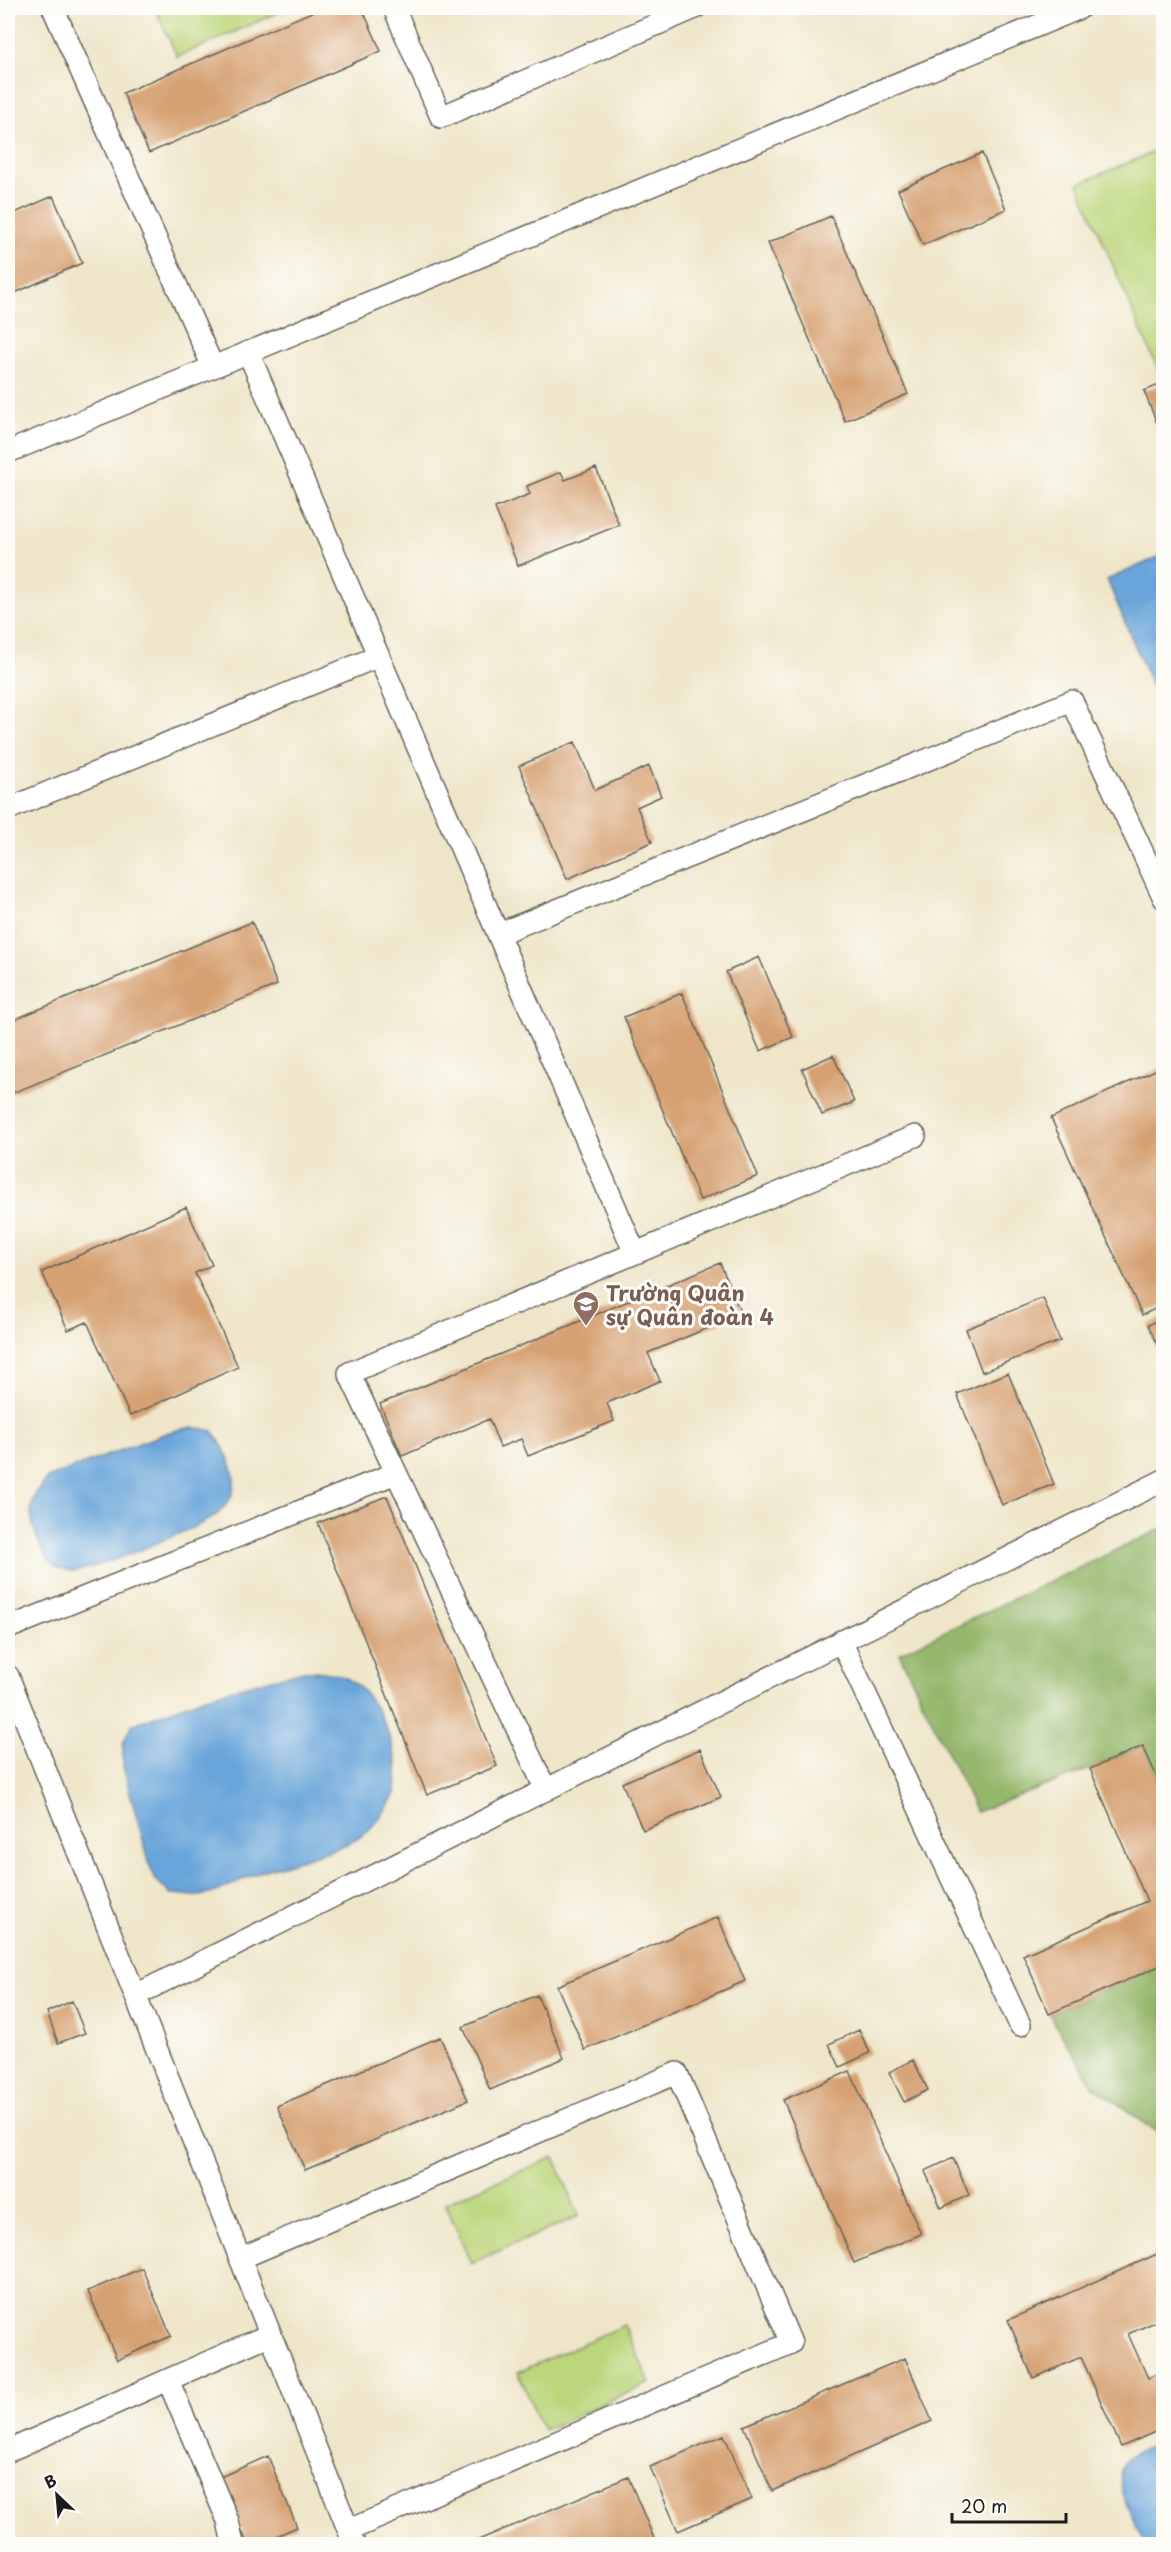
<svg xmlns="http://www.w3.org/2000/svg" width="1171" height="2552" font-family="'Playpen Sans',sans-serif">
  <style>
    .green { fill: #bcd67c; stroke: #6c794c; stroke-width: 1.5 }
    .forest { fill: #95b76c; stroke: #586a44; stroke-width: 1.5 }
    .water { fill: #69a5da; stroke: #42607b; stroke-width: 1.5 }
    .building { fill: #d6a172 }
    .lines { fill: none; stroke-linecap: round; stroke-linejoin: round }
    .service-casing { stroke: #666359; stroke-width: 24 }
    .service { stroke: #fff; stroke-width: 21 }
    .labels { text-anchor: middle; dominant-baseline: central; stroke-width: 6; stroke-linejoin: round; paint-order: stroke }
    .education-label { font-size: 21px; font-weight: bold; fill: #785e54; stroke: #fdfcf7; text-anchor: start }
  </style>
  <rect width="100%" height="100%" fill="#fdfcf7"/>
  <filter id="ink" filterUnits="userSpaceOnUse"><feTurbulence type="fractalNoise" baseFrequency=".0167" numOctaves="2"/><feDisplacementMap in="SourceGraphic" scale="12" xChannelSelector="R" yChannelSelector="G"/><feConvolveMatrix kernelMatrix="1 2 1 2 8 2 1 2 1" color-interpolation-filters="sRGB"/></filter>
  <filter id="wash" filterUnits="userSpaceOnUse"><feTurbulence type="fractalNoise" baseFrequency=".008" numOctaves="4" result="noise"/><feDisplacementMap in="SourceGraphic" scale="24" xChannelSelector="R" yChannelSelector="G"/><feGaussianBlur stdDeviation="1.35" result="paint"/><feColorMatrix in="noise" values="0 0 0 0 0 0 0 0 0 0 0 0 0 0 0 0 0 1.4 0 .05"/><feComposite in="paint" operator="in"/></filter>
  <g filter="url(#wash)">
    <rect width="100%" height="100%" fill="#efe6ca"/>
    <path class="green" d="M155,8H283L284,10L177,57Z
      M1163,148L1164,370L1159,372L1078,184Z
      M554,2157L579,2216L471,2263L445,2203Z
      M624,2325L650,2383L543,2430L518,2372Z"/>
    <path class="forest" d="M1163,1528V1793L1143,1746L1090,1769L976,1812L899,1653Z
      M1163,1964V2136L1094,2087L1049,2014Z"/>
    <path class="water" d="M1163,555L1164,706L1161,707L1107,580Z
      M192,1427L213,1431C224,1448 240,1473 232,1495C230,1501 220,1512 215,1516C199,1527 93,1571 74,1571C70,1571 65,1570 61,1569C44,1565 31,1526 31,1510C32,1497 39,1488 47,1478L169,1432Z
      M304,1671C320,1671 334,1672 348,1679C378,1694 410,1769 392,1799C385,1812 373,1828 360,1837C334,1853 287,1862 257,1873C238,1881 219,1894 198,1896C189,1896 179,1894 170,1894L153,1876L123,1767V1744L131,1725L217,1693Z
      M1163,2440V2544H1145C1136,2525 1109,2479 1126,2460C1132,2453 1155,2444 1163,2440Z"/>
    <g id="blocks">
      <path class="building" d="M321,8H362L381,51L149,153L123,93Z
        M982,153L1006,209L923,245L898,190Z
        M53,196L82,263L8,296V216Z
        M831,216L908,394L845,421L768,243Z
        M1164,383V438H1163L1144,391Z
        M596,468L619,525L518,566L495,508L530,494L527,486L561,472L565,480Z
        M575,742L595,790L649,766L661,796L637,807L652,842L567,879L519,766Z
        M252,922L277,985L8,1095V1022Z
        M759,957L793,1037L760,1051L726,972Z
        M682,993L758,1176L700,1200L624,1017Z
        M833,1055L854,1102L822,1115L802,1069Z
        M1164,1066V1305L1142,1315L1051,1118Z
        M186,1207L212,1265L195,1273L238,1367L130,1416L87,1322L68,1330L42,1272Z
        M720,1263L741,1314L648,1353L660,1381L607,1403L614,1421L528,1456L521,1439L500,1447L489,1419L402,1456L380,1404Z
        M1043,1298L1060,1341L982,1372L966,1329Z
        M1164,1317V1358L1148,1325Z
        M1008,1373L1054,1484L1002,1505L957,1394Z
        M387,1496L497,1766L427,1795L318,1523Z
        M1143,1746L1164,1793V1964L1049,2014L1023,1955L1147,1901L1090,1769Z
        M700,1749L721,1797L643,1830L622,1783Z
        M718,1917L745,1981L585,2050L557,1986Z
        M537,1995L564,2058L490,2090L463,2027Z
        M72,2001L85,2033L58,2043L47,2012Z
        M859,2030L870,2053L840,2067L829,2044Z
        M440,2037L468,2100L305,2170L277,2106Z
        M913,2060L928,2090L904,2102L889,2072Z
        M850,2071L921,2234L854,2263L783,2100Z
        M953,2158L969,2195L941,2208L925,2171Z
        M1164,2251V2318L1128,2334L1148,2378L1164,2371V2428L1121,2447L1081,2357L1033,2378L1008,2320Z
        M142,2268L171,2336L117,2360L88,2291Z
        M905,2358L932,2421L772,2491L744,2426Z
        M724,2435L752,2499L678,2531L650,2467Z
        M268,2456L297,2527L258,2544H248L218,2478Z
        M628,2477L655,2541L645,2544H469Z"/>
    </g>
  </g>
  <g filter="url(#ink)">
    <use href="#blocks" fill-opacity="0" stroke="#666359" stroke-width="1.5"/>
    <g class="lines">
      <g class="service-casing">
        <path id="service" d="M53,8L213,367
          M394,8L441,117L695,8
          M248,352L635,1253
          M8,452L1080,8
          M8,809L379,656
          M498,934L1072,701L1164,898
          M8,1628L396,1473
          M841,1641L1020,2025
          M8,1676L354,2544
          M546,1790L349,1373L915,1136
          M136,1995L1164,1480
          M241,2258L677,2073L791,2343L349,2530
          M168,2380L228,2521L233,2544
          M8,2451L271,2334"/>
      </g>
      <use href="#service" class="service"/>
    </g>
  </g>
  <defs>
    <g id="school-pin" transform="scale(1.35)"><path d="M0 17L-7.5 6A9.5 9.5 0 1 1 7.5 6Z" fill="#8d6e63" stroke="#fdfcf7"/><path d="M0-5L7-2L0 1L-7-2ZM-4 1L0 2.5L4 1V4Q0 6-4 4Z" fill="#fff"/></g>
  </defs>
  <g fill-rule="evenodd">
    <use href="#school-pin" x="586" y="1304"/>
  </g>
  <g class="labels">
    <g class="education-label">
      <text x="606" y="1292">Trường Quân<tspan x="606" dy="24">sự Quân đoàn 4</tspan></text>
    </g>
  </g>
  <rect width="1171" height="2552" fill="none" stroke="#fdfcf7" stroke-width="30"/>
  <g transform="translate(57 2495) rotate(334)" stroke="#fdfcf7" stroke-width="4.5" paint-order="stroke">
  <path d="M0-4.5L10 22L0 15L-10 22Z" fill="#1c1c1c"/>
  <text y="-9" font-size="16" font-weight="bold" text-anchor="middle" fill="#1c1c1c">B</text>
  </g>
  <path d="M952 2513v9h114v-9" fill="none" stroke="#1c1c1c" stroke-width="3"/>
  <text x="961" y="2513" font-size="18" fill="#1c1c1c" stroke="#fdfcf7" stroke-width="4.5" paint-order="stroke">20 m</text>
</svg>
